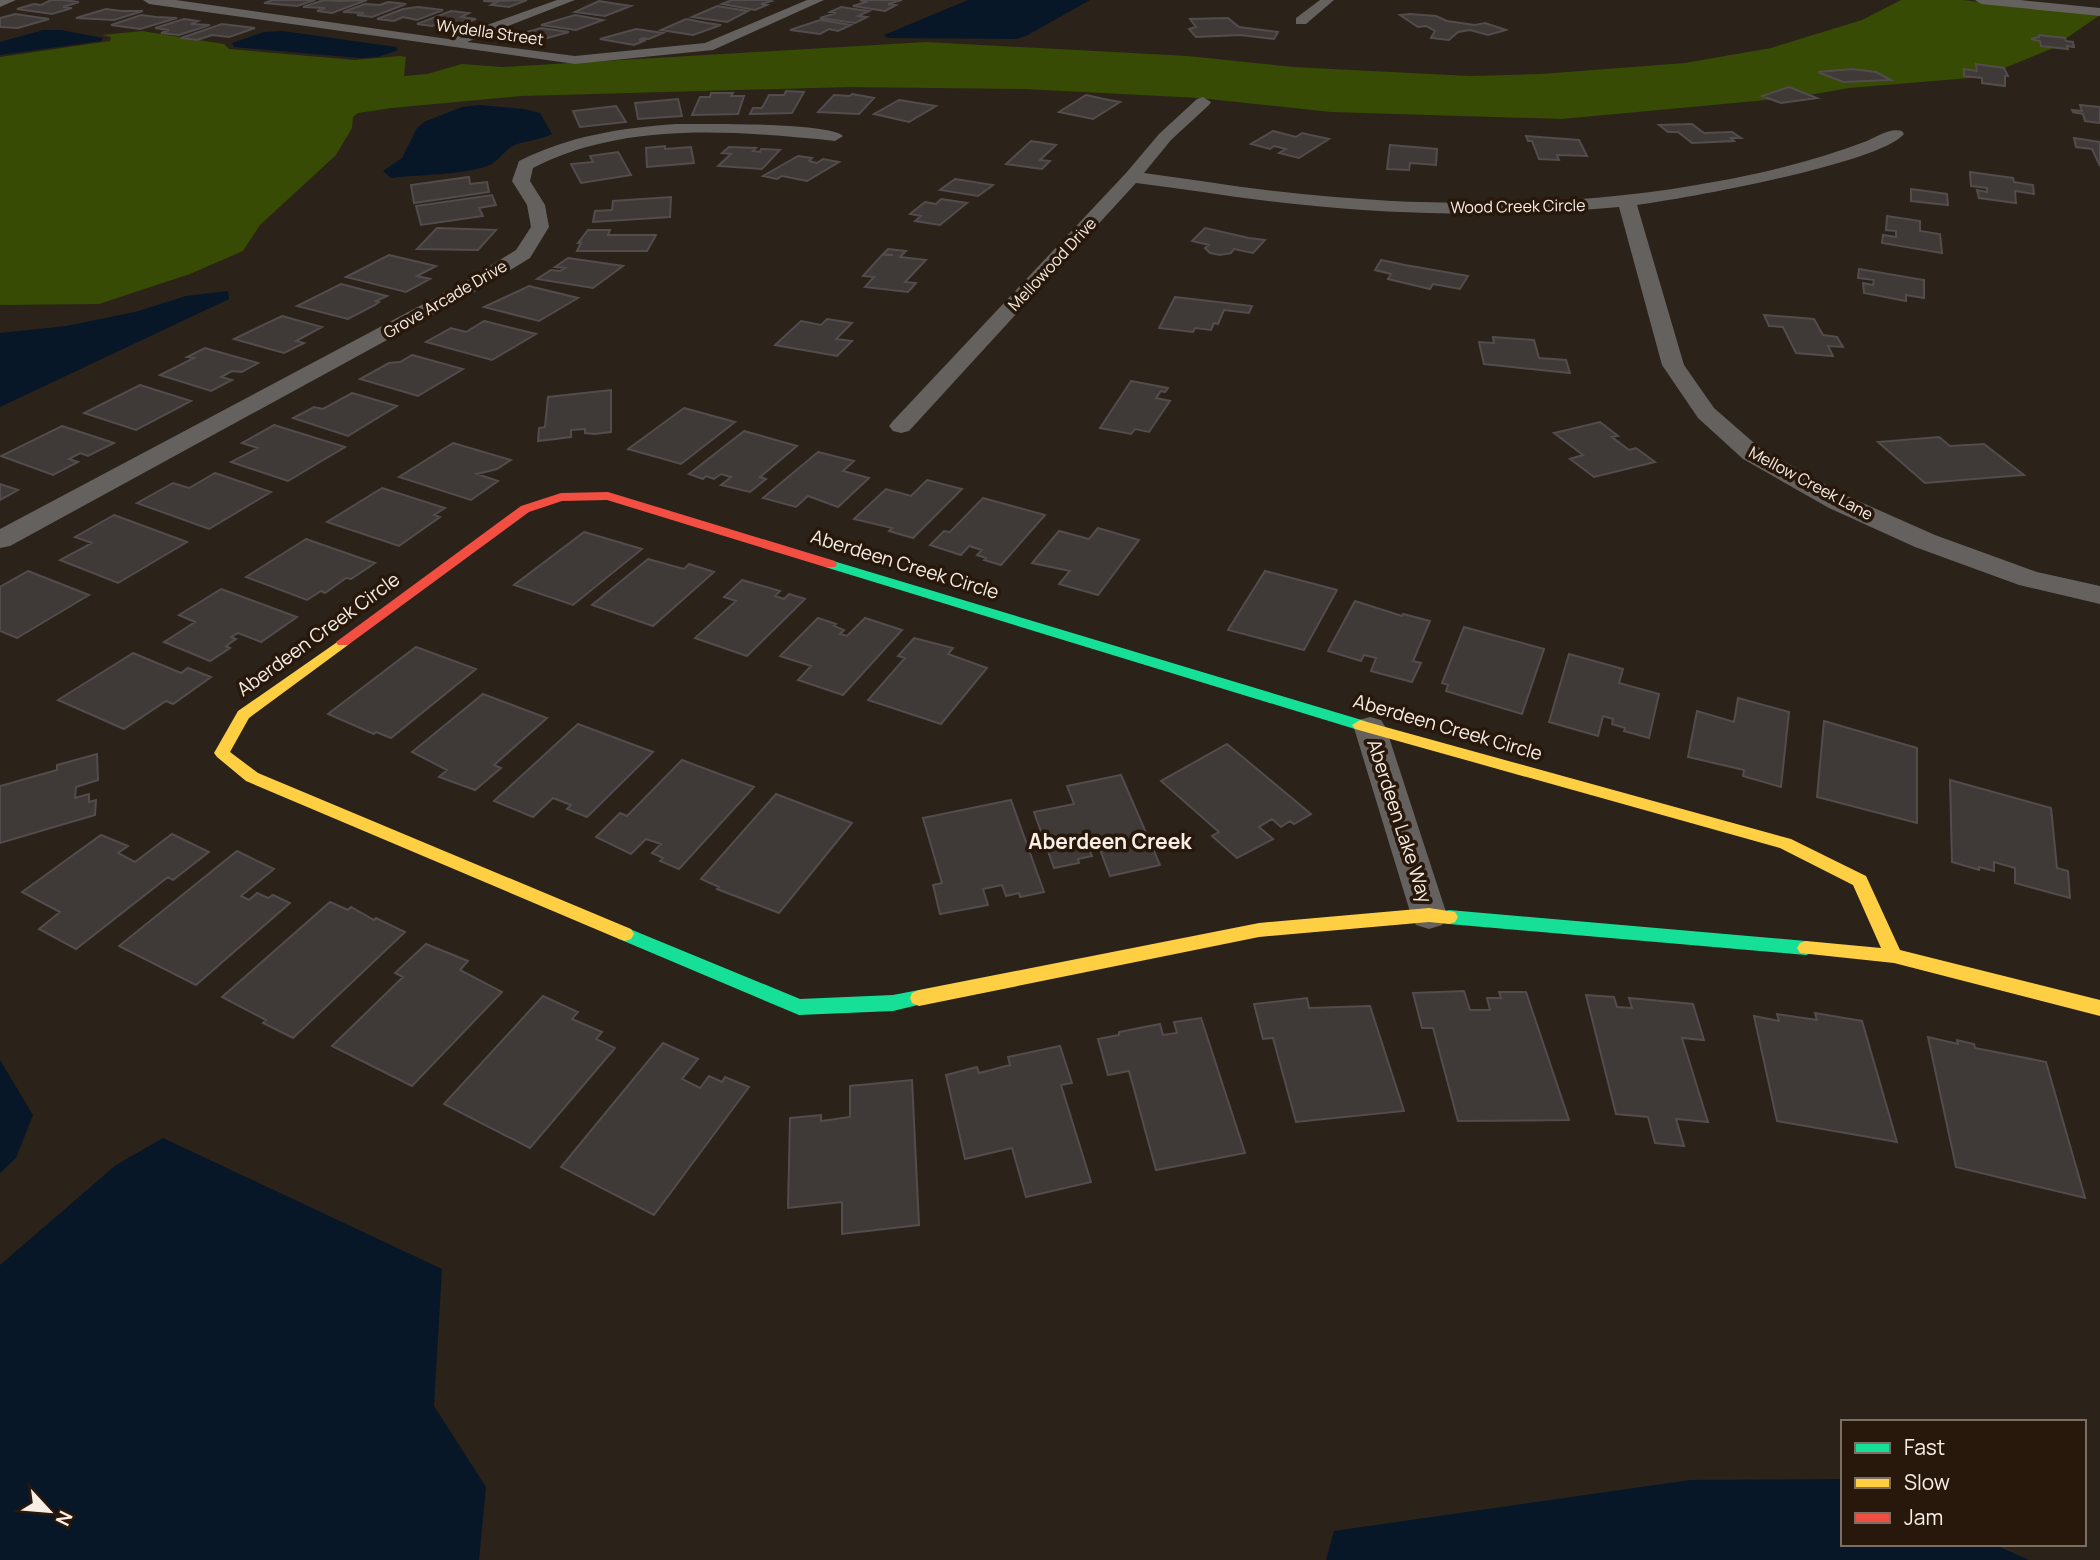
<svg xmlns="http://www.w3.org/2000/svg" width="2100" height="1560" font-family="Manrope,sans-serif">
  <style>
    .green { fill: #374b04 }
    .water { fill: #071727 }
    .building { fill: #3f3938; stroke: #524c4c; stroke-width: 2 }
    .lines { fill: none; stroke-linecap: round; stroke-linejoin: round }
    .street { fill: #65615e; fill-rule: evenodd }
    .fast { fill: #16e098; fill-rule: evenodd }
    .slow { fill: #ffcf43; fill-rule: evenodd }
    .jam { fill: #f24e42; fill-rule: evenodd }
    .labels { text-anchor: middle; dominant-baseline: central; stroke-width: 7; stroke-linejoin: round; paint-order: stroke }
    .far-street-label { font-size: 16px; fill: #f9eee5; stroke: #27180b }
    .street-label { font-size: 19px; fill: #f9eee5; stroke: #27180b }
    .neighbourhood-label { font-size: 21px; font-weight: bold; fill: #f9eee5; stroke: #27180b }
  </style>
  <rect width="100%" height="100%" fill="#2b221a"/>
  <path class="green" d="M1901,0H1962L2100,15L2051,49L1982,77L1849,88L1798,97L1562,119L1331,112L1199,98L1025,89L850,87L522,96L392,108L358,113L353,117L352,128L336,155L260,225L243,251L190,274L99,304L0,305V57L110,41L111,37L102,35L142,31L224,44L229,49L355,60L400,56L406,57L404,76L427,74L462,64L502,67L926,42L1188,56L1293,67L1470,76L1541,74L1685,63L1771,48L1862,20Z"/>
  <path class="water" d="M968,0H1090L1026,36L1016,39L887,38L884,35Z
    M43,30H61L103,38L101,41L0,55V42Z
    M283,31L396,47L398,50L378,57L359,58L234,47L232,43L264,32Z
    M480,105L524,109L540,113L552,134C540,140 528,140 515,145C505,149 499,161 490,165C460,176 422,174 391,178L383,171L402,158L417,128L424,122L462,107Z
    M228,291L229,299L0,407V333L66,326L135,312L186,296Z
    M0,1060L33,1115L16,1158L0,1173Z
    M163,1138L442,1269L434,1406L486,1487L479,1560H0V1265L116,1165Z
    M1843,1479V1544H1993L2029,1560H1326L1334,1531L1690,1480Z"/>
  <path class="building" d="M63,0L79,2L63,7L72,8L52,14L17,9L34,4L41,5L51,0Z
    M273,0H315L297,6L264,3Z
    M324,0L340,1L367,0L332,13L317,11L325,8L303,7Z
    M527,0L509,7L491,5L497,2L483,1Z
    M732,0H770L772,1L761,4L767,5L755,10L722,4Z
    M902,0L888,4L896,5L885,11L853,6L866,2L860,0Z
    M599,1L611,3L631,6L605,16L575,12Z
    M388,2L406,4L372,17L357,15L364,13L343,12L365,4L380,5Z
    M717,6L748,11L727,22L692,17Z
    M418,7L443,10L417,20L403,17L394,21L377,19L403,9Z
    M841,7L854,9L869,11L858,16L867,17L855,23L820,18L836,13L830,12Z
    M106,9L121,11H143L114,20L76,18Z
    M451,11L469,13L461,17L476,19L455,27L439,23L432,26L417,24Z
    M15,14L49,19L18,28L0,27V18Z
    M1410,14L1436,16L1447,21L1475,25L1485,23L1506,30L1488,35L1470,30L1458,32L1449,40L1431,38L1435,31L1426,26L1418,27L1400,15Z
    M141,15L156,17L177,18L140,29L111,25Z
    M575,15L603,20L576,30L541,25Z
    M1228,18L1239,27L1278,32L1274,39L1240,35L1196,37L1189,29L1196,27L1190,19Z
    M184,19L198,21L191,24L210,25L179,35L161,33L169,30L155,28Z
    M686,19L707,23L721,25L693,35L661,30Z
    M820,20L851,25L838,31L829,29L820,34L790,30Z
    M222,24L255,28L229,37L212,35L197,40L181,38Z
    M541,28L569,32L533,42L505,38Z
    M636,29L663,33L649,39L643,38L639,40H646L634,45L600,39Z
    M2039,35L2065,38L2066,41L2073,42L2074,47L2067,46L2068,49L2041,46L2040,41L2031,39L2039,37Z
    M1976,64L2004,68L2008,76H2005V86L1982,83V78L1964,76V69L1977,71Z
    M1852,69L1876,72L1891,80L1843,82L1818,72Z
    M1789,87L1817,98L1781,103L1762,96Z
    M786,91L804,92L792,113L750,114L753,108H762L769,95H784Z
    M711,93H733L731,96H744L738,114L692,115L700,97H710Z
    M852,94L874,98L859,114L818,112L834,95L850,96Z
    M1086,95L1104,99L1120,102L1093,119L1059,112Z
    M678,99L682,116L638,119L635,103Z
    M899,100L936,106L909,122L874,114Z
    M2080,105L2100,107V123L2085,121L2083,114L2073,112L2072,110L2082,111Z
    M616,106L626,122L580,127L573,111Z
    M1692,124L1704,133L1732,132L1741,138H1731L1734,141L1692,143L1678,132H1668L1659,125Z
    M1273,131L1296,137L1302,133L1329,139L1299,158L1279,153L1286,149L1274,146L1270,149L1251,144Z
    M1526,136L1579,140L1587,156L1557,155L1559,160L1539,159L1532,141H1528Z
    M2074,138L2100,142V166L2092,149L2076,147Z
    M1031,141L1056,145L1040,160L1050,161L1042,169L1006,164Z
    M1390,145L1437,149L1436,165L1410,163L1409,170L1387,169Z
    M665,146V149L691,147L694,163L647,167L646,148Z
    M729,147L756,148L753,151L760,152L761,149L780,150L762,169L718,166L731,154L722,153Z
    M618,152L631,175L581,183L571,164L593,162L590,156Z
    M798,156L812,158L809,161L817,163L823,159L839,162L807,181L782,176L777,179L763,176Z
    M1970,172L2013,178L2014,182L2033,185L2034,194L2015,191L2016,203L1979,198L1977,190L1987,192V188L1971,186Z
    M469,177L470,184L487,182L489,192L414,203L411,185Z
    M955,179L993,185L978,196L940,190Z
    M1911,189L1947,194L1948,205L1911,201Z
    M492,195L496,205L479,208L483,216L421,225L416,206Z
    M671,197L670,217L593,222L595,211L612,210L613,201Z
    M941,199L967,203L940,225L915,221L921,216L910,214L925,202L936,204Z
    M1887,216L1920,221V231L1940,234L1942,253L1882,243L1883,235L1896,237V231L1886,230Z
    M437,228L496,230L478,250L417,249Z
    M1205,228L1249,238L1265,240L1253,253L1234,249L1231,253L1220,255L1210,253L1205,248L1209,245L1192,241Z
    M588,230H610L608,235H656L647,251H577L581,243H578Z
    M888,249L906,251L900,257L926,260L905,282L916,283L908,292L865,287L874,277L863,276L882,255H893L883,254Z
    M389,255L436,266L417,276L430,279L406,292L346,277Z
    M568,258L623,266L593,288L537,279L551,270L560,271L565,268L555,267Z
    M1381,260L1405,265L1468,276L1460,289L1433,284L1430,289L1388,279L1391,274L1375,270Z
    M1859,269L1924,280V298L1906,295V301L1864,293L1863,283L1873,285L1874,280L1858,278Z
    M341,284L387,296L376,301L379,302L375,305L348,319L297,306Z
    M529,286L578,298L539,321L484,307Z
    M1175,297L1252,306L1249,313L1224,310L1218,324L1214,323L1211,330L1195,328L1193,332L1159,328Z
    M1764,315L1814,319L1823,335L1837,337L1843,347L1828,346L1833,356L1796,353L1783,327L1769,326Z
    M282,316L322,327L296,341L304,343L284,353L234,339Z
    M827,319L852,323L836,339L852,341L837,356L775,345L801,321L821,325Z
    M484,321L536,334L492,360L426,342L451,328L466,332Z
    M1493,337L1534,340L1539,358L1566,360L1570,373L1484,364L1479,342L1494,343Z
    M205,348L258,363L242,372L232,371L221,377L232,380L211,391L160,375L194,358L187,357Z
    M412,355L463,369L418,396L360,379L389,363L400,362Z
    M1131,381L1168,388L1165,392L1161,391L1156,398L1170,401L1149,432L1135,429L1131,434L1100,428Z
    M140,385L191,401L136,430L84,413Z
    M611,390V432L594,434L585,433V429L571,430V437L538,441L539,428L545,427L548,397Z
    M352,393L397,406L348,436L293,418L314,407L323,409Z
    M684,408L735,422L681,464L628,449Z
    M1600,422L1618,436L1612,437L1629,450L1636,448L1655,462L1594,477L1570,459L1583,455L1554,433Z
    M274,425L345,447L288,481L231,462L258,448L242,443Z
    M62,426L114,443L88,456L80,453L69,459L78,462L53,475L1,456Z
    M744,431L797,446L760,477L766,479L750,492L721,485L731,477L721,474L714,479L706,476L703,479L689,474Z
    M1939,437L1950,446L1984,444L2024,475L1925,483L1878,442Z
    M453,443L511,460L497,469L477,474L498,481L471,500L399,477Z
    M818,452L854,461L843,471L869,478L838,507L808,496L796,507L763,498Z
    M215,473L271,492L209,529L137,503L173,483L189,488Z
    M927,480L962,489L913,538L889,531L892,528L854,519L886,489L911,496Z
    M0,484L18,490L0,500Z
    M382,488L445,508L434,515L440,517L399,546L327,522Z
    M983,498L1045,515L1001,565L984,560L986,558L977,555L982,550L969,546L961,555L930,545L944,531L950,532Z
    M114,515L187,542L118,583L60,560L92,543L75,537Z
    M1098,528L1139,540L1098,595L1059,584L1070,571L1032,563L1059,531L1089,539Z
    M584,532L642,549L573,605L514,585Z
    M306,539L375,563L351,579L346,578L325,593L321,591L307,600L246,577Z
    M648,559L684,569L689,564L714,572L653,626L592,605Z
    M28,571L89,595L17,638L0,631V587Z
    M1265,571L1337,590L1304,650L1228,630Z
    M742,580L780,591L775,596L784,599L789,594L805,599L747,656L695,638L736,601L724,597Z
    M221,589L297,617L261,642L238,633L231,637L236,639L226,646L230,648L210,661L164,642L195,622L179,615Z
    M1355,601L1402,616L1403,614L1430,621L1413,661L1421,663L1412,682L1371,671L1376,658L1364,655L1361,661L1328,651Z
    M818,618L836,624L834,626L844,630L840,634L847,636L865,618L902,630L843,695L798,680L811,666L780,656Z
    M1464,627L1544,649L1522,714L1446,691L1448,685L1442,683Z
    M914,638L953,648L948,654L987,668L941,724L868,700L905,658L898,656Z
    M416,647L476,669L391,738L376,732L374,734L328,714Z
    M133,653L181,673L188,668L211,677L173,704L166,701L124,729L58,700Z
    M1569,654L1623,669L1619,683L1659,694L1649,738L1624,731L1625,728L1612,724L1613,719L1603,716L1598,736L1549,722Z
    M483,694L547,718L494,765L501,768L475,790L439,777L447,770L412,752Z
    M1738,698L1789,712L1781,787L1743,776L1744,770L1688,757L1697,711L1734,722Z
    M1824,721L1917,748V823L1817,797Z
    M578,724L653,752L587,817L567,809L571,805L553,798L533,817L494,801Z
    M1227,744L1311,814L1294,824L1290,821L1281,827L1272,819L1259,827L1273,839L1237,858L1212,836L1219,832L1161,781Z
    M97,754L98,780L76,787L75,798L89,794V802L96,800L95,815L0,843V786L57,770V765Z
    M682,760L754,787L679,869L660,861L663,858L652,853L661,844L646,839L631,854L596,837L620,813L627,816Z
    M1121,775L1160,865L1110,876L1099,847L1089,849L1092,856L1078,859L1079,863L1054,868L1034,812L1074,804L1067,786Z
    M1950,780L2051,808L2057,868L2068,871L2070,898L2015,883V868L1994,862V871L1979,867V870L1952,862Z
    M776,794L852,823L779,913L717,889L719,887L701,879Z
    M1011,800L1044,892L1020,897L1019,893L1006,896L1002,885L983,889L988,905L940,914L933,885L942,883L923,818Z
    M172,834L209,852L173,880L168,877L76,949L39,929L60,912L22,892L101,835L128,846L118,853L135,862Z
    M237,851L274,869L241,896L249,900L257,893L268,898L273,895L290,903L196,985L119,946Z
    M330,902L348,910L351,907L374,920L376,918L405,932L293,1038L263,1023L266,1020L222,997Z
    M426,944L468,961L460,970L502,992L412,1086L332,1046L403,977L395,973Z
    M1464,991L1470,1010H1490L1487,998H1501L1499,992H1526L1569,1120L1458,1121L1433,1028H1422L1413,993Z
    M1586,995L1614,997L1617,1007L1632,1008L1629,998L1693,1004L1704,1040L1682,1038L1708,1122L1676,1119L1684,1146L1655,1143L1648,1117L1616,1114Z
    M543,996L578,1012L572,1019L602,1032L596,1039L615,1048L530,1148L444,1104Z
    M1307,998L1309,1008L1370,1006L1404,1111L1296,1122L1273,1038L1263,1039L1254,1004Z
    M1815,1013L1862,1021L1897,1142L1777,1121L1754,1016L1779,1021L1777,1014L1817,1020Z
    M1201,1018L1245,1153L1156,1170L1129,1071L1108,1075L1098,1039L1119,1035V1032L1160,1024L1163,1035L1177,1033L1174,1022Z
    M1928,1037L1958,1044L1957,1040L1974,1044L1975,1048L2046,1062L2085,1198L1956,1167Z
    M663,1043L698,1059L682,1079L700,1088L709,1076L722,1082L725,1077L749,1087L654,1215L561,1167Z
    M1060,1046L1072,1083L1061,1085L1091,1182L1026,1197L1012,1148L965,1159L946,1075L977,1067L979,1073L1010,1065L1008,1057Z
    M912,1080L919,1225L842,1234V1202L788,1208L790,1118L821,1115V1121L850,1117V1086Z"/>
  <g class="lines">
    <path class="street" d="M0,0H16L0,7Z
      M143,0H176L448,39L557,0H575L467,42L575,56L705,43L807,0H824L713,50L575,64L149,4Z
      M1320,0H1334L1306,24H1296V18Z
      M1975,0H2020L2100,8V16L1981,4Z
      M1203,97L1211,102L1209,105L1171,140L1144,173C1197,180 1249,189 1302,194C1441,208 1582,207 1719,181C1768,172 1820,159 1867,141C1878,136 1890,128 1902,131L1904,134C1879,164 1682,199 1637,205L1684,365L1714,408L1761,449L1847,496L1935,535L2037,572L2100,586V604L2019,585L1915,547L1829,508L1743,459L1698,418L1662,365L1619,207C1514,216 1410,216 1305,205C1249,200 1193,190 1136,183L909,431L901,433L893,431L889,426L893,421L1126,173L1159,134L1197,99Z
      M676,124C702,124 830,122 843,136L835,141C735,131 625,121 533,168L530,181L545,205L549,227L530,258L473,293L10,546L0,548V529L459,285L516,250L531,227L527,205L512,181L519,161C569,136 620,128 676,124Z
      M1370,717L1381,720L1386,728L1447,915L1442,925L1429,929L1416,925L1411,915L1354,728L1359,720Z"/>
    <path class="fast" d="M830,560L1365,721L1368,725L1365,729H1355L825,567L823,564Z
      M1449,910L1806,941L1812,943L1815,948L1812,953L1806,955L1449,924L1443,922L1440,917L1443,912Z
      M625,927L800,999L893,995L919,990L926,993L928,998L926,1003L893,1011L799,1015L619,939L616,934L619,929Z"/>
    <path class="slow" d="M343,638L348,639L350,642L348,645L249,718L230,752L258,773L631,929L634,934L631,939L625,941L619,939L246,781L217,757L214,753L238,711Z
      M1360,720L1791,839L1866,876L1900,950L2100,1000V1016L1894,963L1800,953L1797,948L1800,943L1806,941L1881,948L1853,885L1780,848L1355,729L1352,725Z
      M1429,908L1455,912L1458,917L1455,922L1449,924L1429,922L1259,937L919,1006L912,1003L910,998L912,993L919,990L1259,923Z"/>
    <path class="jam" d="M608,492L835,561L837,564L835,567H825L607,500L562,501L529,512L348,645H338L336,642L521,506L561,493Z"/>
  </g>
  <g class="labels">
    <g class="far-street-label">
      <text transform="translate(490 32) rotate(8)">Wydella Street</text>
      <text transform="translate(1518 206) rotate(-1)">Wood Creek Circle</text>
      <text transform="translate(1052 264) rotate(-47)">Mellowood Drive</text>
      <text transform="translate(445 299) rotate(-30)">Grove Arcade Drive</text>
      <text transform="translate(1811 483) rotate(28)">Mellow Creek Lane</text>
    </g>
    <g class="street-label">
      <text transform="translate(905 564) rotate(17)">Aberdeen Creek Circle</text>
      <text transform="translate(318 634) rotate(-36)">Aberdeen Creek Circle</text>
      <text transform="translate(1448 727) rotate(16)">Aberdeen Creek Circle</text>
      <text transform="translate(1400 821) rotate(72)">Aberdeen Lake Way</text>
    </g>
    <g class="neighbourhood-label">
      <text x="1110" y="841">Aberdeen Creek</text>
    </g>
  </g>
  <rect x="1841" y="1420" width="245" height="126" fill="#27180b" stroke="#7b6e62" stroke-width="2"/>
  <rect x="1855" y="1443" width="35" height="10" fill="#16e098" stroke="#7b6e62" stroke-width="2"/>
  <text x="1904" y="1455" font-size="21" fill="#f9eee5">Fast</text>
  <rect x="1855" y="1478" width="35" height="10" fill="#ffcf43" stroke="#7b6e62" stroke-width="2"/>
  <text x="1904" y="1490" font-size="21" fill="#f9eee5">Slow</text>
  <rect x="1855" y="1513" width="35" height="10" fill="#f24e42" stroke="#7b6e62" stroke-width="2"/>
  <text x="1904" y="1525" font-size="21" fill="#f9eee5">Jam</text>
  <g transform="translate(49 1511) rotate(116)" stroke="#27180b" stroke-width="5" paint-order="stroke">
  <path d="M0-5L12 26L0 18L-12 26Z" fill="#f9eee5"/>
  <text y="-10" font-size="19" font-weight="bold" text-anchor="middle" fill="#f9eee5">N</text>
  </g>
</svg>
